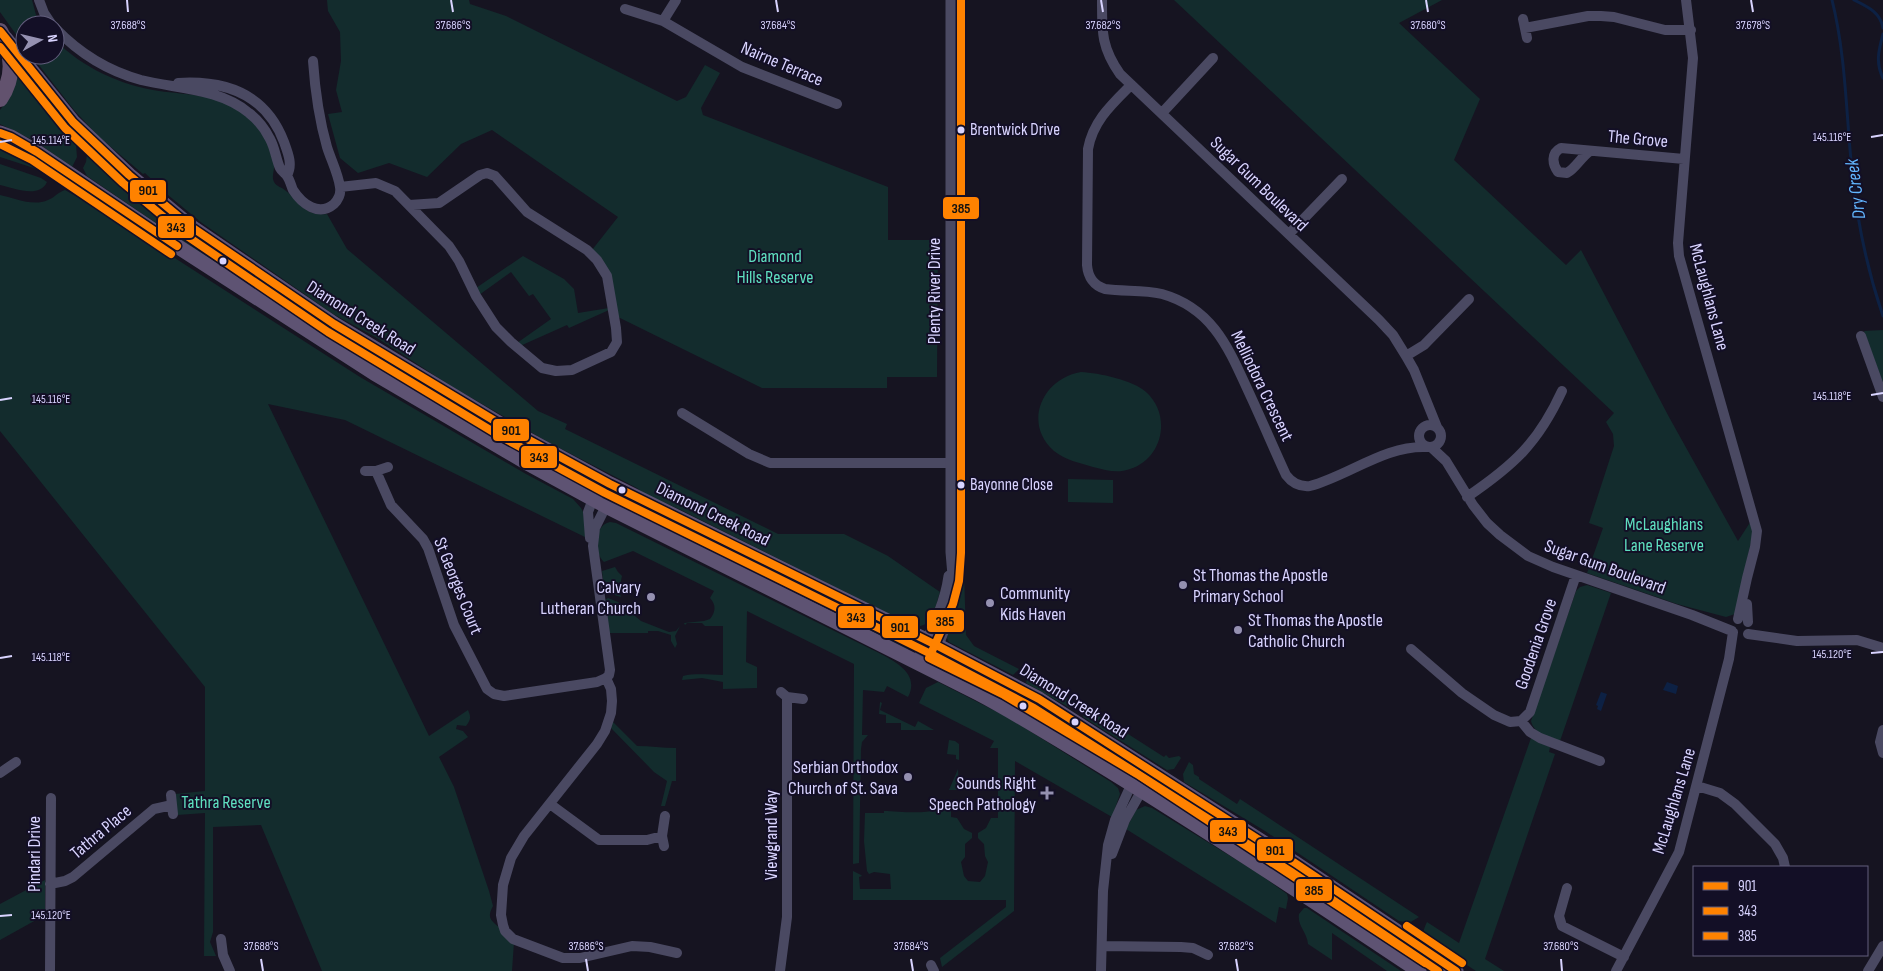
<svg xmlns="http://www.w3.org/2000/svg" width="1883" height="971" font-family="'Sofia Sans Condensed',sans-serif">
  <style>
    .green { fill: #132c2d }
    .water { fill: #0d2144 }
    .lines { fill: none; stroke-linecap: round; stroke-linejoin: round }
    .stream { stroke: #0d2144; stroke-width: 3 }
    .minor { stroke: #4a4962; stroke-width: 10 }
    .tertiary { stroke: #4a4962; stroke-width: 11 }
    .primary { stroke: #5e5373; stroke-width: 15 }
    .trunk { stroke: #62526e; stroke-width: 16 }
    .bus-1-casing { stroke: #130f26; stroke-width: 11 }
    .bus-2-casing { stroke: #130f26; stroke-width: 11 }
    .bus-3-casing { stroke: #130f26; stroke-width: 11 }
    .bus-1 { stroke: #ff8200; stroke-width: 8 }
    .bus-2 { stroke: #ff8200; stroke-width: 8 }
    .bus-3 { stroke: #ff8200; stroke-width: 8 }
    .ticks { fill: none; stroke: #d9d4ff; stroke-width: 2 }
    .bus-dot { fill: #d9d4ff; stroke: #130f26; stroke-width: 2 }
    .poi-dot { fill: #9591b1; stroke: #130f26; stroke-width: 2 }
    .labels { text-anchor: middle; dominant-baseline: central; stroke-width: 4; stroke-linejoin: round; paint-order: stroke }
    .bus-label { font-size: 17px; fill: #d9d4ff; stroke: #130f26; text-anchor: start }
    .street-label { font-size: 18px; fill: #d9d4ff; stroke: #130f26 }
    .park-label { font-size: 18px; fill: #5fe0c0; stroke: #130f26 }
    .poi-label { font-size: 18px; fill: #d9d4ff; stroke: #130f26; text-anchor: start }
    .water-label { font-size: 19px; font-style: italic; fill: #62b6ff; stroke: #130f26 }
    .ticks-label { font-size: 12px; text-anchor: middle; fill: #d9d4ff; stroke: #130f26; stroke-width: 4; stroke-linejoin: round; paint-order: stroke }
    .line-badge { stroke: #130f26; stroke-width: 2 }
    .pale-badge-label { font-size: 14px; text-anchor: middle; font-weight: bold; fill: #111 }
  </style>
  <rect width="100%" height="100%" fill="#161421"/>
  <path class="green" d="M0,0H32L36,15L42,25H25V47L0,12Z
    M327,0H469L470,4L506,16L677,101L686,97L705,65L720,73L701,108L703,115L888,187V240H938L937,377H887V388H762L618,317L592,250L618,217L492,130L461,144L427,177L389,163L358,173L340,158L328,114L342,112L336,90L341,61L340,32L328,11Z
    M1174,0H1442L1399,23L1480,99L1454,160L1566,265L1581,250L1669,417L1738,541L1751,521L1753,533L1735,614L1726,617L1677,604L1587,573L1603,528L1589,523L1614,446L1613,434L1606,422L1614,413Z
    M55,40C83,68 120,85 159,91C187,95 215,94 239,111C256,122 271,143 274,163C275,170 271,176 274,182C277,187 282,187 286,191C301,203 304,216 327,214L347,249L538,411L567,424L565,429L778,534H844L888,556L940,592C935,607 932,632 911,625L681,510L645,494L637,488L548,442L451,386L377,338L333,314L202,223L168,195L145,173L143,174L99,137L74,110L31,55H55Z
    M18,75L22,76L37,93L53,119L73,140L76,145L77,157L72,167L35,141L0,124V110L6,102Z
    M0,143L18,151L39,165L37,169L0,157Z
    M91,152L152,205L182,228L520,442L552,465L588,485L587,489L432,402L197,251L87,176L83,168L86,162L87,154Z
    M0,164L41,178L47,182C39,199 14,188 0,185Z
    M65,190L100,210L360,377L526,474L573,499L581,508L583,512L587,538L345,420L268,404L429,736L468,710C471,717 471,719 466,726L457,725L456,729L463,731L468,737L439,757L454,787L489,891L493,906C487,917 490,920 499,927C504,931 509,938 514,942L512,971H322L261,825L213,827V932L210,942L216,956H204L205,813L177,815L175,794L205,791V687L0,431V195C14,198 33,207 48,200C54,198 58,192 65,190Z
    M523,256L564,279L574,289L578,313L609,308V310L569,328L567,325L520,346L517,343L551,319L533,294L529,296L511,272L479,295L476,288Z
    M1883,330V383L1864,331Z
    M1081,372C1099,373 1133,380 1146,392C1172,415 1163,459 1130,469C1117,474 1106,470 1093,467C1080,463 1065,460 1054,451C1022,423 1043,378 1081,372Z
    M1068,479L1113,480V503L1068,502Z
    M625,498L821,597L865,624L906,644L909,649H907L683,537L655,519L623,502Z
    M610,522L616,523L879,653C896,662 920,674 908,697L887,686L884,692L863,690L862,735H868L862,742L861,749L859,863L853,864L854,664L747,611L746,662L757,667V688L723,689V682L702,678L682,680L683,676C696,673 709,675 723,675V626H705L702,623H687L685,625L684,623L704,621L710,619C716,611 716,605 710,598L714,591L633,551L604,562C593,552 594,525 610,522Z
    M615,567L618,572L622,576L619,590L621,597L608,593L604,589L602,571Z
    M959,573H964L966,635L974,646L1019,669L1013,675L949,642L947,638L958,588Z
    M1587,585L1611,593L1560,741C1549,737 1534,734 1531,721L1576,591L1580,587Z
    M608,598L618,602L641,621L669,632L676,631L680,626L675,636L677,644L675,648L671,641V635L658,631H648V633H609L605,600Z
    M948,660L1034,704L1030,710L1046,719L1044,722L1008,696L947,664Z
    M1028,674L1125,732L1164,757L1166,755L1169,758L1179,756L1181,758L1174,769L1167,770L1083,717L1085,712L1073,704L1070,708L1026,683Z
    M938,682L1009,718L1111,782L1118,788L1120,794L1112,817L1015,761L1014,911L942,967L940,958L1006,907V900H853V871L861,875L862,876L859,877L860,889H891L890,874L874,872L869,874L867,871L864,841L865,813H884V811C902,811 941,818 949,800H951V817L957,818L964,829L972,833V838L965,844V857L961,862L964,876L968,881L980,882L985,876L988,862L985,856L984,844L978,838V833L986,828L991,818H998V748H990L994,741L919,703L926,688Z
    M880,702L882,703L880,710L915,727L918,721L934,730H901V723H886V715L879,714Z
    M1038,707L1071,733L1126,769L1124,773L1048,724L1051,718L1036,709Z
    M612,721L637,746C650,746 662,748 676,748V781H672L665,806H661L667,781L654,772L610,727Z
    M1531,738L1550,747L1549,752L1555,754L1485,959L1504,971H1476L1426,938C1422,933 1424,928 1427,922L1459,943Z
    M949,740L955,741L959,744V760L956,759V755L947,754Z
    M1189,762L1193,765L1194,774L1199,777V779L1237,804L1240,799L1419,917L1409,923L1399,921L1265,831L1184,782L1183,774Z
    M958,769L959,790H949Z
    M1160,784L1291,868L1442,971H1429L1229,838L1201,815L1158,788Z
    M1145,806L1152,808L1258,873L1287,894L1288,898L1286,909L1279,907L1276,923L1126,829L1136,810Z
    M45,880V915L0,940V904Z
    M1304,908H1307L1401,971H1387L1332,933V960L1308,944C1307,932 1297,926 1299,914Z"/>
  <path class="water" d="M1667,682L1678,686L1676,694L1663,690Z
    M1601,692L1607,694L1601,711L1597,709L1598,706L1596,705Z"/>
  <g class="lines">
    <path class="stream" d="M1832,0C1846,56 1846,114 1852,171C1857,221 1867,269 1883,316
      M1854,0C1868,7 1880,12 1883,28
      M1883,34C1879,49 1875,63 1883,78"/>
    <path class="minor" d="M39,0L44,13L52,25
      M1102,0C1102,31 1101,47 1120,74L1379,320L1393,335L1406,356L1414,370L1437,427
      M1686,0L1693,58L1678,243L1679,256L1757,531L1755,547L1747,578L1738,619
      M625,9L663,21L742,67L837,104
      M1523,19L1527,38
      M663,21L676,0
      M55,28C79,53 108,71 141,80C178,89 219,88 249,113C258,120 265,129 270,139C275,148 276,159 280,168C282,172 285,173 287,176C290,180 291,186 293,190C302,204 319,217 334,204C339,199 341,193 340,187C338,173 331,160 327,147C319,119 315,90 313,61
      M1525,28L1588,16H1601L1614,17L1665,30H1691
      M178,83C226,80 266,94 284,142C288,153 293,165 287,175
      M1131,85C1112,104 1093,121 1088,149L1087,265C1088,277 1093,285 1105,289C1124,292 1143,289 1162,294C1215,309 1230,352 1251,397C1263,423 1274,449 1286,475C1292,483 1300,487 1310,486C1350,475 1385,445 1427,447
      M1162,113L1213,58
      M1590,151C1581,157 1576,168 1567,173L1558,172C1552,164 1551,153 1561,148L1684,159
      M340,187L376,183L395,191L449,246L459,261L476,296L496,327L511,342L542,368L556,371L572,370L611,352L617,342L616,328L607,276L597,260L587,250L527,212L495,176L487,173L480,175L439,203L409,205
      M1289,234L1342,179
      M1861,336L1883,397
      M1406,356L1424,345L1469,299
      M682,413L749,454L770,463H951
      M1419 436a11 11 0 1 1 22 0a11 11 0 1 1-22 0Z
      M1431,447L1446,461L1473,505L1487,523L1500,535L1528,556L1553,567L1692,615L1732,631
      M365,471H376L388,467
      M376,471L391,505L423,539L428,548L454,625L487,689L494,694L504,696L597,682L606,678
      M1467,497C1514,465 1538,443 1562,391
      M606,506L595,528L593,546L610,670L609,675L606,678L611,689L612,701L611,713L605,731L597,744L524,836L511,858L503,885L501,915L503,925L505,931L513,939L563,958H580L632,946L650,947L677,953
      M590,538L588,512L593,499
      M1747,604L1748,622
      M1748,634L1797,641L1857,640L1883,648
      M1411,649L1462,693L1494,715L1510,722L1521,721
      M781,692L787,697L803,699
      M1521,721L1530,712L1532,706L1576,575
      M1521,721L1530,732L1540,738L1600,761
      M1883,730L1880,742L1883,753
      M0,773L16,762
      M1697,786L1720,793L1735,804L1775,844L1783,858L1785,867
      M171,795L173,814
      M550,804L599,840H647L662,836
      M664,846L662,836L665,816
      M1112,854L1125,820L1142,790
      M50,884L65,881L73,877L154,809L172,805
      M1567,888L1559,916L1562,926L1624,957
      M221,939L223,955L230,971
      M1102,946L1181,947L1193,948L1208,955
      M931,965L934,971
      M50,971L51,798
      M780,971L787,917V697
      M1101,971L1103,891L1108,845L1115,820L1132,783
      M1616,971L1679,852L1729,659L1733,632
      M1868,971L1883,946"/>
    <path class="tertiary" d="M916,663C929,635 945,607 949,576
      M929,669L948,619L953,601L954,587L951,552V0"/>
    <path class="primary" d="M5,38L73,122L129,175L190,226L334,324L505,427L610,484L938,646L1039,699L1295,863L1456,971
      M0,133L11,137L37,152L166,239L374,373L529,464L606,506L978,693C1016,713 1052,736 1089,758C1201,826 1310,898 1419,971"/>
    <path class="trunk" d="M0,31C13,53 15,77 0,99"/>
    <g class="bus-1-casing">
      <path id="bus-1" d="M0,31L73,122L129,175L190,226L334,324L505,427L610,484L938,646L1039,699L1295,863L1456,971
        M0,133L11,137L37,152L177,246"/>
    </g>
    <g class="bus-2-casing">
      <path id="bus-2" d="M0,47L65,128L123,183L184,234L328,332L500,436L605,493L933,655L1034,708L1290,871L1438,971
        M0,144L32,160L171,254"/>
    </g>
    <g class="bus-3-casing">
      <path id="bus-3" d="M961,0V553L959,581L953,604L929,658L1004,695L1137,774L1425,963
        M1407,926L1462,963"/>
    </g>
    <use href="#bus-1" class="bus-1"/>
    <use href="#bus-2" class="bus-2"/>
    <use href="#bus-3" class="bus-3"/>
  </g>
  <path class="ticks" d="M127,0L128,12M451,0L453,12M776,0L778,12M1101,0L1103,12M1426,0L1428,12M1751,0L1753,12M1871,137L1883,135M0,142L12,140M1871,395L1883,393M0,400L12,398M1871,653L1883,652M0,658L12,656M0,916L12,915M261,959L263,971M586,959L588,971M911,959L913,971M1236,959L1238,971M1561,959L1562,971"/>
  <g class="bus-dot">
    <circle cx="961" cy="130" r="4.5"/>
    <circle cx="223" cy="261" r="4.5"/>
    <circle cx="961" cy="485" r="4.5"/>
    <circle cx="622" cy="490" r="4.5"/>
    <circle cx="1023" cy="706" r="4.5"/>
    <circle cx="1075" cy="722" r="4.5"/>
  </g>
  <g class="poi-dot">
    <circle cx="1183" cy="585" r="5"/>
    <circle cx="651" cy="597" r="5"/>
    <circle cx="990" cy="603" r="5"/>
    <circle cx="1238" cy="630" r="5"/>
    <circle cx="908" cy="777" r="5"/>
    <path d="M1044.5 785.5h5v5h5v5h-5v5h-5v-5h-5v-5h5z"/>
  </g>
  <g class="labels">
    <g class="bus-label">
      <text x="970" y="130">Brentwick Drive</text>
      <text x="970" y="485">Bayonne Close</text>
    </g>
    <g class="street-label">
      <text transform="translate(782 64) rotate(23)">Nairne Terrace</text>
      <text transform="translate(1638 139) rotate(5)">The Grove</text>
      <text transform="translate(1259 184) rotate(44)">Sugar Gum Boulevard</text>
      <text transform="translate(934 291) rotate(-90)">Plenty River Drive</text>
      <text transform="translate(1709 297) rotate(75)">McLaughlans Lane</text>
      <text transform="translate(361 318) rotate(32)">Diamond Creek Road</text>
      <text transform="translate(1262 386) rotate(64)">Melliodora Crescent</text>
      <text transform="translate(713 514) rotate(26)">Diamond Creek Road</text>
      <text transform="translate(1605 567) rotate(20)">Sugar Gum Boulevard</text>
      <text transform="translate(458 586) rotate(68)">St Georges Court</text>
      <text transform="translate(1536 644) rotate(-71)">Goodenia Grove</text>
      <text transform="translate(1074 701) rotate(32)">Diamond Creek Road</text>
      <text transform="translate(1674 801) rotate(-73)">McLaughlans Lane</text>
      <text transform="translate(101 832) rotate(-40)">Tathra Place</text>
      <text transform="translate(771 835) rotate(-90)">Viewgrand Way</text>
      <text transform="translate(34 854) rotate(-90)">Pindari Drive</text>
    </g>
    <g class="park-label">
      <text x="775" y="256">Diamond<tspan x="775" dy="21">Hills Reserve</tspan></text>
      <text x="1664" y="524">McLaughlans<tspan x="1664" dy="21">Lane Reserve</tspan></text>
      <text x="226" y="802">Tathra Reserve</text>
    </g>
    <g class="poi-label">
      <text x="1193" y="575">St Thomas the Apostle<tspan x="1193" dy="21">Primary School</tspan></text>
      <text x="641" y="587" text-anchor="end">Calvary<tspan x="641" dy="21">Lutheran Church</tspan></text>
      <text x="1000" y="593">Community<tspan x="1000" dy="21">Kids Haven</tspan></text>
      <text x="1248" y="620">St Thomas the Apostle<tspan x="1248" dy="21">Catholic Church</tspan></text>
      <text x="898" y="767" text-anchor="end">Serbian Orthodox<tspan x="898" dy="21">Church of St. Sava</tspan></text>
      <text x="1036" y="783" text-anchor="end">Sounds Right<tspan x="1036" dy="21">Speech Pathology</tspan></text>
    </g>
    <g class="water-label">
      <text transform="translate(1856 189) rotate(-97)">Dry Creek</text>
    </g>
  </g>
  <g class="ticks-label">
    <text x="128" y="29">37.688°S</text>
    <text x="453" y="29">37.686°S</text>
    <text x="778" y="29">37.684°S</text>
    <text x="1103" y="29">37.682°S</text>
    <text x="1428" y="29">37.680°S</text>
    <text x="1753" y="29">37.678°S</text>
    <text x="1832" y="141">145.116°E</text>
    <text x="51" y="144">145.114°E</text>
    <text x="1832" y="400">145.118°E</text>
    <text x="51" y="403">145.116°E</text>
    <text x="1832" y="658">145.120°E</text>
    <text x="51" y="661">145.118°E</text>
    <text x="51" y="919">145.120°E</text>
    <text x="261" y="950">37.688°S</text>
    <text x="586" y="950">37.686°S</text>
    <text x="911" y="950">37.684°S</text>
    <text x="1236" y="950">37.682°S</text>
    <text x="1561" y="950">37.680°S</text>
  </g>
  <g class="line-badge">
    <rect x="129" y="179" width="38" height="24" rx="5" fill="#ff8200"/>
    <rect x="942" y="196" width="38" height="24" rx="5" fill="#ff8200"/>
    <rect x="157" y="215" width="38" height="24" rx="5" fill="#ff8200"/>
    <rect x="492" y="418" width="38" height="24" rx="5" fill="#ff8200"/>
    <rect x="520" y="445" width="38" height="24" rx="5" fill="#ff8200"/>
    <rect x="837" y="605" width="38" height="24" rx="5" fill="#ff8200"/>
    <rect x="926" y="609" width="39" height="24" rx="5" fill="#ff8200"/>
    <rect x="881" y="615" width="38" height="24" rx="5" fill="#ff8200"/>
    <rect x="1209" y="819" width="38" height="24" rx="5" fill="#ff8200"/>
    <rect x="1256" y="838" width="38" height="24" rx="5" fill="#ff8200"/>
    <rect x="1295" y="878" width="38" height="24" rx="5" fill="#ff8200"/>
  </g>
  <g class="pale-badge-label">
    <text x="148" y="195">901</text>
    <text x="961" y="213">385</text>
    <text x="176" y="232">343</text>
    <text x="511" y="435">901</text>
    <text x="539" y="462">343</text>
    <text x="856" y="622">343</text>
    <text x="945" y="626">385</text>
    <text x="900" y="632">901</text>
    <text x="1228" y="836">343</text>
    <text x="1275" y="855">901</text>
    <text x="1314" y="895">385</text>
  </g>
  <rect x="1693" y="866" width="175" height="90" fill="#130f26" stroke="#625e7d"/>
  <rect x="1703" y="882" width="25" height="8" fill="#ff8200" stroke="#625e7d"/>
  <text x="1738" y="891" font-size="15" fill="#d9d4ff">901</text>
  <rect x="1703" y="907" width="25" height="8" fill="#ff8200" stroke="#625e7d"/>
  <text x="1738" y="916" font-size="15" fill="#d9d4ff">343</text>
  <rect x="1703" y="932" width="25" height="8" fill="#ff8200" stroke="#625e7d"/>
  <text x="1738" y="941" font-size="15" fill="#d9d4ff">385</text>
  <g transform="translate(40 40) rotate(82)"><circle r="24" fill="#130f26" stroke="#625e7d"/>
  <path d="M0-4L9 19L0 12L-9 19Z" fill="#9591b1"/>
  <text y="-8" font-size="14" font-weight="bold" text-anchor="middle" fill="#d9d4ff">N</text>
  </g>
</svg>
